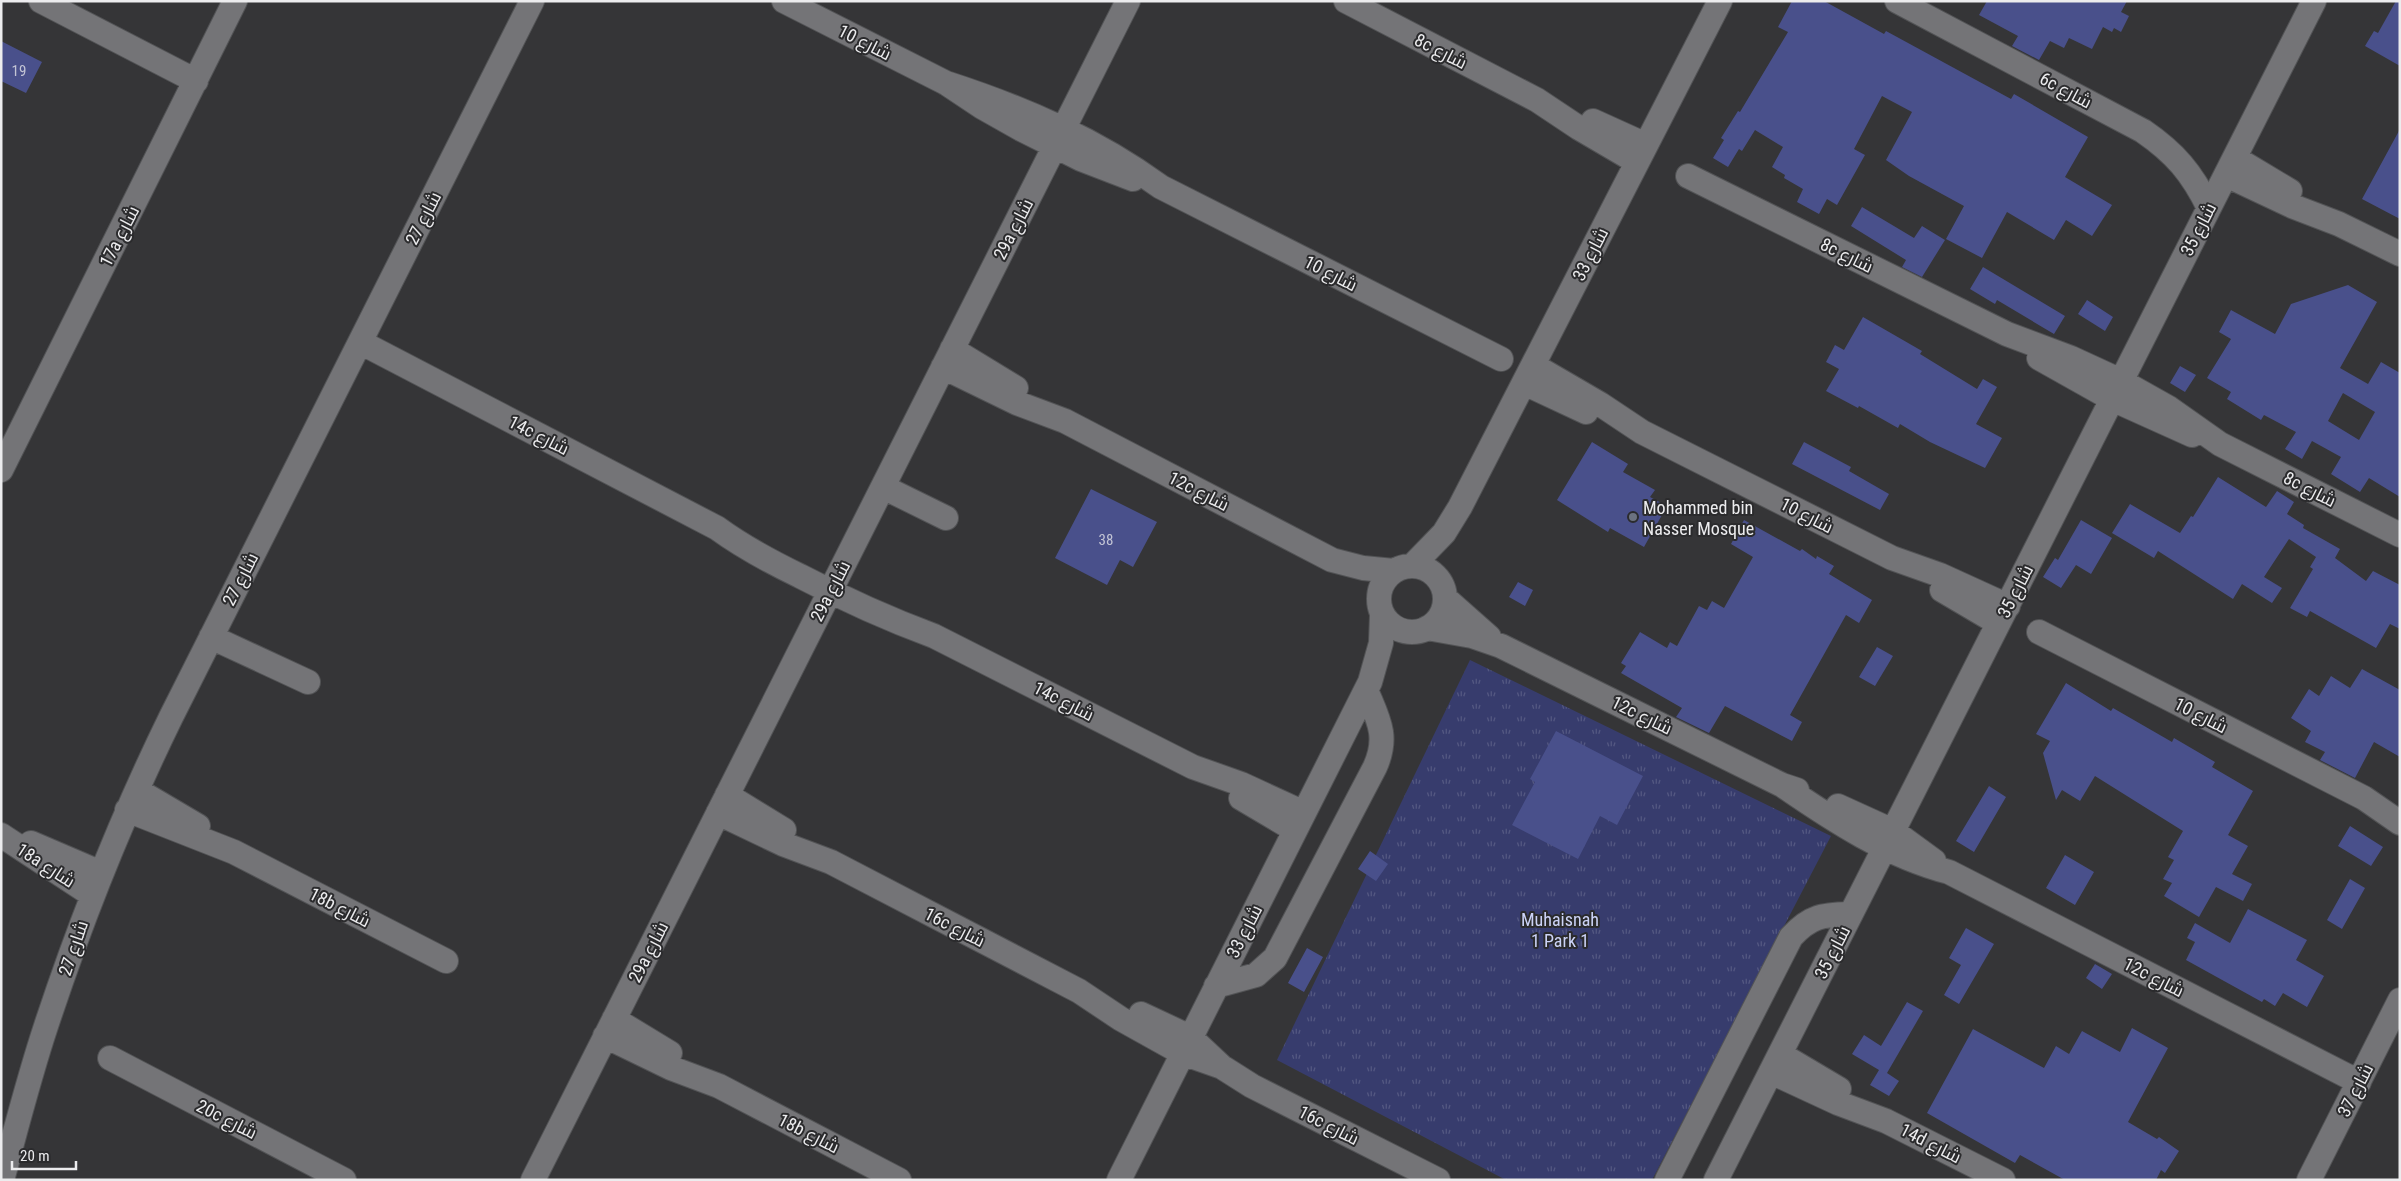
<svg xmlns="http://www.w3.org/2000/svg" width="2401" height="1181" font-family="'Roboto Condensed',Cairo,sans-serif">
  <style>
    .park { fill: url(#park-tufts) }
    .building { fill: #49508b; fill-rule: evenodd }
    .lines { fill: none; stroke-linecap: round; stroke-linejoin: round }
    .minor-casing { stroke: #525355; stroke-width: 26 }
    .minor { stroke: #747477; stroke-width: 24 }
    .worship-dot { fill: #6b7280; stroke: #2b2b2d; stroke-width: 2 }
    .labels { text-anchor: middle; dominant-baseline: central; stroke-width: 4; stroke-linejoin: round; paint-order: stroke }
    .number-label { font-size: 15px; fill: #c3c5d5 }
    .street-label { font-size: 18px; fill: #ececee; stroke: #2b2b2d }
    .poi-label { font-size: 18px; fill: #ececee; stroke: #2b2b2d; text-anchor: start }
    .park-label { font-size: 18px; fill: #ccd3f7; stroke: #2b2b2d }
  </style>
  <defs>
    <pattern id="park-tufts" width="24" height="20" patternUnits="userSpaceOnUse" patternTransform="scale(1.25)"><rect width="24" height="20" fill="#373c6d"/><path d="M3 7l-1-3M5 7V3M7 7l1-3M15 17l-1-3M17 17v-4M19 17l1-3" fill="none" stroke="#545882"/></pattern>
  </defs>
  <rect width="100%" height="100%" fill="#353537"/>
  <path class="park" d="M1470,660L1831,836L1652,1180H1506L1277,1060Z"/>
  <path class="building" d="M1792,1H1824L1884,34L1886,31L2011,99L2014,94L2088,137L2065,177L2112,205L2092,236L2066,220L2054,240L2007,212L1982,258L1946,239L1964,206L1909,176L1886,160L1912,112L1882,96L1854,149L1865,155L1837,205L1827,199L1819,214L1797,202L1803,189L1784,178L1785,175L1772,167L1783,147L1755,130L1742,151L1739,149L1728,167L1713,158L1724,140L1721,138L1738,111L1740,112L1788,32L1778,27Z
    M1987,1H2127L2121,12L2129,16L2121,32L2114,28L2112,32L2103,27L2092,49L2069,38L2064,48L2050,41L2039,60L2012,46L2018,36L1979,15Z
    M2396,1H2400V66L2365,46L2374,31L2378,33Z
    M1,41L42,62L26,93L1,81Z
    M2400,129V219L2362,199Z
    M1862,207L1914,238L1922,226L1945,240L1922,277L1902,267L1906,260L1851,226Z
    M1983,267L2065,316L2054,334L1997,300L1995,304L1970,289Z
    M2348,285L2377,302L2340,368L2368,384L2381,362L2400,373V497L2369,478L2360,492L2331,474L2341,457L2312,441L2302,459L2285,449L2296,432L2264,415L2261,420L2227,399L2231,392L2207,378L2231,339L2219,332L2231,310L2275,334L2291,304ZM2343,393L2375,412L2359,440L2328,421Z
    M2087,300L2113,317L2105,331L2078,314Z
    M1863,317L1922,351L1920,354L1977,389L1983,379L1997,387L1976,424L2002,438L1985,468L1930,442L1900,424L1898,428L1859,406L1858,408L1826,391L1839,369L1826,362L1835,345L1844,350Z
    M2180,366L2196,375L2185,392L2170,383Z
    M1592,442L1628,464L1623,472L1655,490L1650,497L1667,506L1644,547L1610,528L1608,532L1557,500Z
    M1804,442L1851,467L1849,471L1889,494L1880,510L1792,464Z
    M2218,477L2266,507L2277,491L2294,502L2287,514L2304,525L2303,528L2340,549L2335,558L2366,581L2373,571L2400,585V629L2390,624L2376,648L2310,611L2307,617L2290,608L2313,569L2310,567L2316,557L2289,539L2264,577L2282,588L2272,603L2242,584L2233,599L2158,551L2154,558L2112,533L2130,504L2180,533L2191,516L2193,517Z
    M1091,489L1157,522L1133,567L1120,560L1107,585L1055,558Z
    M1744,520L1800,551L1802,549L1816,559L1817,556L1834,566L1829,574L1872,600L1859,623L1846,615L1790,715L1802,722L1792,741L1725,706L1709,733L1676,717L1682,708L1621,673L1626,666L1621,663L1640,632L1667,648L1670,642L1677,646L1699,606L1707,610L1712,601L1724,608L1753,557L1731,544Z
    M2081,520L2112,538L2091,574L2076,565L2061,588L2043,577L2055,558L2058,560Z
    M1518,582L1533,590L1525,606L1509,597Z
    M1877,647L1893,656L1875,686L1859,677Z
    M2362,669L2400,690V757L2374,742L2355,778L2320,760L2325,752L2305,742L2311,731L2291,718L2309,689L2319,696L2331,676L2350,688Z
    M2066,683L2111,711L2113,708L2172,742L2174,738L2215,762L2212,767L2253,791L2228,835L2248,846L2232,874L2252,884L2243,901L2216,887L2199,917L2164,896L2172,883L2163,879L2174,860L2168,857L2183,831L2095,776L2080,801L2062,790L2056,800L2043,753L2050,741L2036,734Z
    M1556,731L1643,776L1617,825L1600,816L1578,859L1512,825L1535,782L1530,779Z
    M1989,786L2006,797L1974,852L1956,841Z
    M2350,826L2383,847L2371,866L2338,846Z
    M1370,851L1388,864L1376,881L1358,869Z
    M2065,855L2094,872L2075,905L2046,888Z
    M2350,879L2365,888L2342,929L2327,920Z
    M2248,909L2307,940L2296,960L2324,976L2307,1007L2283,993L2275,1006L2264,999L2262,1002L2186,960L2195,942L2187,938L2195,923L2230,943Z
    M1966,928L1994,944L1959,1004L1944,995L1961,965L1949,958Z
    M1307,948L1323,957L1304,992L1288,983Z
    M2095,964L2112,974L2102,989L2086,978Z
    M1907,1002L1923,1011L1887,1073L1899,1081L1889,1096L1870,1085L1879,1070L1852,1054L1864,1035L1881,1046Z
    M2132,1028L2168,1048L2128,1122L2157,1139L2159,1137L2179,1151L2165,1173L2161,1170L2156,1180H2065L2020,1155L2015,1163L1927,1113L1973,1029L2044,1068L2056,1046L2069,1054L2082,1031L2120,1052Z"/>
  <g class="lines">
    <g class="minor-casing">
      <path id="minor" d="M41,1L196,81
        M784,1L946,83L982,107L1021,129L1081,159L1133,179
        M1346,1L1537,100L1579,128L1637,162
        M1897,1L2143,131C2175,153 2192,173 2209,208
        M946,83C1023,108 1095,139 1161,187L1501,359
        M1593,121L1646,145
        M2235,158L2290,191
        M2226,175L2292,206L2339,224L2400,254
        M1688,176L2007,334L2071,358L2121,381L2169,408L2220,444L2400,535
        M360,342L717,528C743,547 771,562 800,576C844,599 888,619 934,636L1193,767L1241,784L1304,813
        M952,349L1016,388
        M2039,358L2112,399L2192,435
        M1533,365L1600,404L1642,432L1892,558L1940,575L2008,606
        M943,367L1017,403L1065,421L1332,560L1363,568L1394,571
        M1524,383L1586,412
        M1,470L235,1
        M883,487L946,518
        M1412,566L1444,533L1460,507L1720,1
        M1379 599a33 33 0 1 1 66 0a33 33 0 1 1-66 0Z
        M1942,590L1998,623
        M1445,598L1489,637
        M1427,628L1472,636L1501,646L1782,785L1797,790
        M2039,632L2364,798L2400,823
        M211,637L308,682
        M1782,785C1834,821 1888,856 1949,872L2359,1082
        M137,790L198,826
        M727,795L784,830
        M1241,798L1295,830
        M1838,806L1893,831L1934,861
        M127,810L234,852L446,961
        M718,813L783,844L831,862L1079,991L1121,1019L1182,1053L1222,1067
        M1,835L92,895
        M31,843L101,873
        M1216,986L1256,975L1275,958L1375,767C1389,736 1378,719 1366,690
        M1141,1014L1190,1037L1222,1067L1252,1086L1438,1180
        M614,1019L670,1053
        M605,1036L671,1068L719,1086L899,1180
        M1780,1054L1839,1089
        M110,1058L344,1180
        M1771,1072L1838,1103L1886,1121L2003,1180
        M2,1180C16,1129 29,1077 46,1026C81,920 122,817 171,717L532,1
        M533,1180L1128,1
        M1119,1180L1370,682L1381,643L1382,615
        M1667,1180L1791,937C1811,915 1823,915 1851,914
        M1716,1180L2314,1
        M2309,1180L2400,1000"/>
    </g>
    <use href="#minor" class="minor"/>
  </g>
  <circle class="worship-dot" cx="1633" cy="517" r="5"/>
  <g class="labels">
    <g class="number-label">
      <text x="19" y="71">19</text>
      <text x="1106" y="540">38</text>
    </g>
    <g class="street-label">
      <text transform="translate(865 42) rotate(27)">شارع 10</text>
      <text transform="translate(1441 51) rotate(27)">8c شارع</text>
      <text transform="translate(2066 90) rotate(28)">6c شارع</text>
      <text transform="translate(423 218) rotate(-63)">شارع 27</text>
      <text transform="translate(1013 229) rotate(-63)">29a شارع</text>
      <text transform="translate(2198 229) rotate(-63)">شارع 35</text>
      <text transform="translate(119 236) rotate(-63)">17a شارع</text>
      <text transform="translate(1590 254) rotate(-63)">شارع 33</text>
      <text transform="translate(1847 255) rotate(26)">8c شارع</text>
      <text transform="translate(1331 273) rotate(27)">شارع 10</text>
      <text transform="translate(539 435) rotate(27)">14c شارع</text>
      <text transform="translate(2310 489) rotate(27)">8c شارع</text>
      <text transform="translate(1199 491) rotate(27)">12c شارع</text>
      <text transform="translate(1807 515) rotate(27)">شارع 10</text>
      <text transform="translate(240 579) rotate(-63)">شارع 27</text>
      <text transform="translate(830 591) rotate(-63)">29a شارع</text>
      <text transform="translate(2015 591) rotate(-63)">شارع 35</text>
      <text transform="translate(1064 701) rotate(27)">14c شارع</text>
      <text transform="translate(1642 715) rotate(26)">12c شارع</text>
      <text transform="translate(2201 715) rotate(27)">شارع 10</text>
      <text transform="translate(46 865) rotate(33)">18a شارع</text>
      <text transform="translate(340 907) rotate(27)">18b شارع</text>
      <text transform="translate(955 927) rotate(27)">16c شارع</text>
      <text transform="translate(1244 931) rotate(-63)">شارع 33</text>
      <text transform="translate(73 948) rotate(-71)">شارع 27</text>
      <text transform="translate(648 952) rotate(-63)">29a شارع</text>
      <text transform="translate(1832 952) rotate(-63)">شارع 35</text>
      <text transform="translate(2154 977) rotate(27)">12c شارع</text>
      <text transform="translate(2355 1090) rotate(-63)">شارع 37</text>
      <text transform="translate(227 1119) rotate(27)">20c شارع</text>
      <text transform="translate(1329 1125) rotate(27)">16c شارع</text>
      <text transform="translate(809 1133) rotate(27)">18b شارع</text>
      <text transform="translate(1931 1143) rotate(27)">14d شارع</text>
    </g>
    <g class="poi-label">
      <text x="1643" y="507">Mohammed bin<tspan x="1643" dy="21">Nasser Mosque</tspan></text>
    </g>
    <g class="park-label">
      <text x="1560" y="919">Muhaisnah<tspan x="1560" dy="21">1 Park 1</tspan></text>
    </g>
  </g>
  <rect width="2401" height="1181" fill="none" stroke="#ececee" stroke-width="5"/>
  <path d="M12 1161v8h64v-8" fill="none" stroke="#ececee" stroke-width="2.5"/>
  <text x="20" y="1161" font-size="15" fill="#ececee" stroke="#2b2b2d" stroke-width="4" paint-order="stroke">20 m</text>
</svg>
